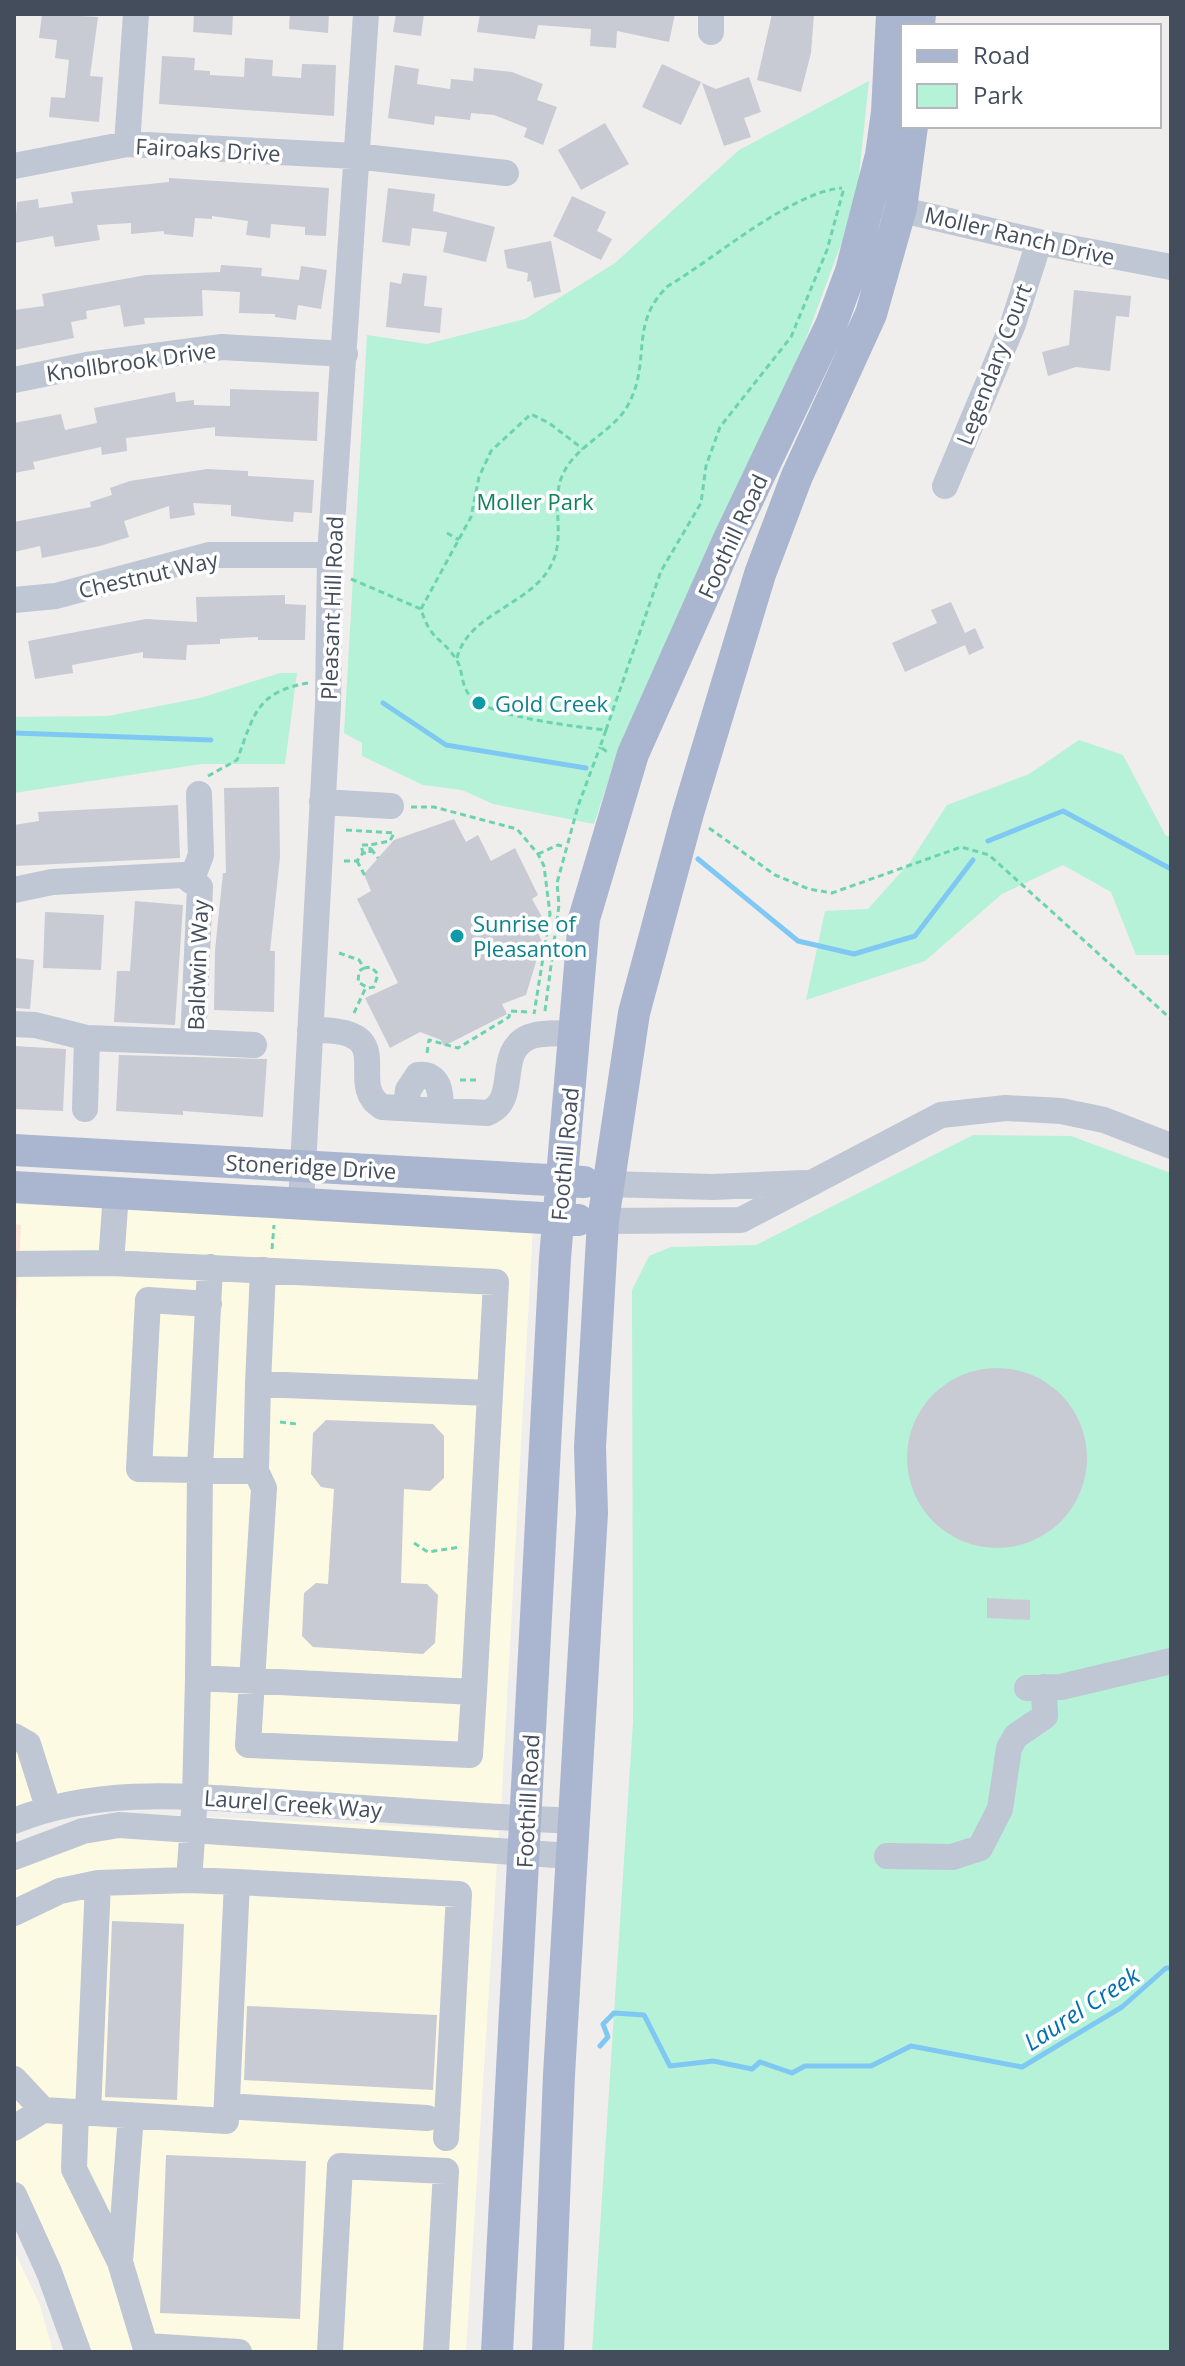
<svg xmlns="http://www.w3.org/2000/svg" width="1185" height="2366" font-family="'Open Sans',sans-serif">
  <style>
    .commercial { fill: #fdfae3 }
    .medical { fill: #fde3da }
    .green { fill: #b6f2d7 }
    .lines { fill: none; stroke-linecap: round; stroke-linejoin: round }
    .stream { stroke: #7fc8f3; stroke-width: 5 }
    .building { fill: #c8cbd3 }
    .path { stroke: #6cd3b1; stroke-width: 3; stroke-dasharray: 6 4; stroke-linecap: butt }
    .minor { stroke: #bfc6d4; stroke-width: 26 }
    .major { stroke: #aab6cf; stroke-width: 32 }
    .culture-dot { fill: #0f9aa8; stroke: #fff; stroke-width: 3 }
    .labels { text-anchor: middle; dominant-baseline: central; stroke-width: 7; stroke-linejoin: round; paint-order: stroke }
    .street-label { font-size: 22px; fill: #444d5c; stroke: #fff }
    .park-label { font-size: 22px; fill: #0e835c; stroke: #fff }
    .culture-label { font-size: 22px; fill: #0d838f; stroke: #fff; text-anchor: start }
    .water-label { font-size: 24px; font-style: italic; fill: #0070b3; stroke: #fff }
  </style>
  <rect width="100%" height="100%" fill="#f0eded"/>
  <path class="commercial" d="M14,1204L533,1226L500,1826L130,1804L79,1811L14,1830Z
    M127,1813L499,1831L466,2352H81L70,2304L14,2180V1845Z
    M14,2251L40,2305L53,2352H14Z"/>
  <path class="medical" d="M14,1224L21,1225L14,1347Z"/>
  <path class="green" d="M869,81L858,185L843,239L803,347L616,757L594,824L493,804L462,790L423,785L362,756V743L344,733L367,335L427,344L525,319L615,263L739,150Z
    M280,673H297L285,764H201L14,793V717L108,716L200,698Z
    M1079,740L1123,755L1166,836H1171V955H1136L1111,892L1063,865L1002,894L925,961L806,1000L825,911L868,909L910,862L947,805L1029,774Z
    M973,1135L1071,1136L1171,1173V2352H592L633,1722L632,1290L649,1256L671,1247L756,1245Z"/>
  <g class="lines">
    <path class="stream" d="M383,703L446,745L586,768
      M14,733L211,740
      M988,841L1063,811L1171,869
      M698,859L798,941L854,954L915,936L973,860
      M600,2046L608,2037L603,2024L614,2013L644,2015L670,2066L713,2061L752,2069L760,2062L792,2073L805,2066H871L911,2046L1022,2067L1122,2007L1166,1968H1171"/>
  </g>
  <path class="building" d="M42,14L98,17L90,76L103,77L99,122L49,117L51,97L65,98L69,60L55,58L57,40L39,38Z
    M194,14H233L232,35L193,32Z
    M290,14H329L328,33L289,29Z
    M396,14H424L421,36L393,32Z
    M480,14H675L669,42L617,31L616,48L590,46L591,29L538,25L535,39L477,32Z
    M772,14H814L811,53L801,92L757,80Z
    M162,56L195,58L194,70L210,71V75L244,77L245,58L273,60L272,76L301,78L302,64L336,65L334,116L159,104Z
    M662,64L701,82L681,125L642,107Z
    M395,65L419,69L417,84L450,89L451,79L473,81L474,68L512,72L543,84L537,100L557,107L543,145L524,137L527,128L494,115L471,113L470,120L435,116L434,125L388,118Z
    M749,77L761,112L744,118L751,137L724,146L702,83L716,89Z
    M605,123L629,164L581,190L558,150Z
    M169,178L329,188L326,236L305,235V227L271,224L270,238L246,235L248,221L212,216V219L195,218L193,237L164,234V231L131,234V223L97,225L100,240L55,247L53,236L14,243L17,202L38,199L39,208L73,203L71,192L169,182Z
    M388,188L435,194L433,211L495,227L486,262L443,252L447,232L412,228L410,246L382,242Z
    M572,196L606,212L597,231L612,239L601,260L553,236Z
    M551,241L561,292L534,298L531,281L527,282L528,273L507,268L504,250Z
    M221,265L262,268L261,276L299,280L301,266L327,270L321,309L298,305L296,320L275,317V314L239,313L240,292L202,290L203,316L144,318L145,324L124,327L120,305L86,311L87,319L71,322L74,338L14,350V310L44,306L42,294L146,275L220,272Z
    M403,273L427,276L424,306L442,308L440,333L386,327L390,282L401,284Z
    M1074,290L1131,296L1129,317L1116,316L1110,371L1076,367L1048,376L1042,352L1069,345Z
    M230,389L319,392L317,441L215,436V427L126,438L127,451L102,455L101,447L33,462L35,469L14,473V423L61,414L65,430L97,423L94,408L175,392L176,402L194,400V405L230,406Z
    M207,469L248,471V476L314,480L312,513L294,512L293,522L267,520L231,516V505L193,503L195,515L170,519L169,506L124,521L129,537L100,546L42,558L40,546L14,552V522L91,507L90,502L112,495L110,488L130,481Z
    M285,595V604L306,605L305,640H258V637L220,639V644L187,645L186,660L143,658V652L72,665L73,673L35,679L28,641L146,619L197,622L196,597Z
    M951,602L965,633L975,628L984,648L969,655L965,645L905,672L892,643L937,623L931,610Z
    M279,787L280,857L270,951H275L274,1012L214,1010L215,950L223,873H226L224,788Z
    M178,805L180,858L14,866V825L39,821L38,812Z
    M454,819L466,842L478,835L491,861L515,848L538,895L532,899L547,926L537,930L542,942L526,995L502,1004L507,1014L444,1046L441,1040L420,1032L390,1048L365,998L398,983L357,899L371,891L364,874L394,840Z
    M135,901L183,905L175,1025L114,1022L117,971H130Z
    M45,912L104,915L101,970L43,968Z
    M14,958L34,960L30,1009L14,1008Z
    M14,1046L66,1049L63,1111L14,1109Z
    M119,1055L267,1059L263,1117L183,1111V1115L116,1111Z
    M907 1458a90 90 0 1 1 180 0a90 90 0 1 1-180 0Z
    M326,1420L433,1424L444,1436V1478L430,1491L404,1489L401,1583L427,1584L438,1595L435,1643L423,1654L313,1647L302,1636L304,1593L316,1583L328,1584L334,1489L321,1487L311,1474L313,1433Z
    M987,1598L1030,1600V1620L987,1618Z
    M112,1921L184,1924L177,2100L105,2097Z
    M247,2006L437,2015L433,2090L244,2080Z
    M166,2155L306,2161L300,2319L160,2313Z"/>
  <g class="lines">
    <path class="path" d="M447,533L459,540
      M351,579L421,609C431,642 441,636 456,659C464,671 460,688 473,699C494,717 577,727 606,730L661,571L701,503L706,466L720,427L791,337L827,250L844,188
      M421,609L471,517L479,477L491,451L531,414L549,423L583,449
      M457,658C469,611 535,605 553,561C565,534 551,503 562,476C576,443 617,432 631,399C650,358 630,322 668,286C714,259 791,192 842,188
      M606,730L600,747L609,753
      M208,776L237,760C254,715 256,692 308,683
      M411,807H434L517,829L538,854L544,866L550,914L534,1014
      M709,828L775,875L809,889L832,893L961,847L989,855L1171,1019
      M346,830L394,833L390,841L370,845
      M371,849L378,858
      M538,854L558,845L566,847
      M344,861H357L363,853H370V845H361L363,853
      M357,861L365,876
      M339,953L359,960L364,968L359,971L358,982L368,988L374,987L378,974L371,967L364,968
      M545,1011L559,905L557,883L578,806L600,747
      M354,1013L366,987
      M427,1053L429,1040L458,1048L509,1017L510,1011L528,1012
      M460,1080H476
      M272,1249L274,1225
      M280,1422L297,1424
      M414,1543L428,1552L460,1547"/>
    <path class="minor" d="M711,14V32
      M127,144L136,14
      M14,166L127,144L355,156L506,173
      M881,205L1039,242L1171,267
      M14,380L87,365L222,347L345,354
      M945,486L1013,324L1039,242
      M14,600L56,596L209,555H330
      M322,802L391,806
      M191,881L201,855L199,794
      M14,890L52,882L183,875L200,887L193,1042L87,1038L35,1025L14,1024
      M310,1030C405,1027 343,1083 382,1107L487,1113C521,1100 494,1052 529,1037C541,1032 560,1034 573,1033
      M193,1042L254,1045
      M406,1108L408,1090L418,1075C440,1073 441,1093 441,1110
      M85,1109L87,1038
      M607,1184L713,1187L804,1183
      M301,1203L328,704L330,555L366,14
      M603,1221L741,1220L941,1115L1006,1108L1061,1111L1104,1120L1171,1146
      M14,1264L111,1263
      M263,1270L258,1384L490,1393
      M209,1304L148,1300L139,1469L256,1471
      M258,1384L256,1471L264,1488L248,1745L470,1755L474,1692
      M198,1678L200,1469L210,1267
      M1027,1688L1061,1687L1171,1661
      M14,1736L28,1744L48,1807
      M14,1821C102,1785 196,1797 290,1803C385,1809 479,1817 575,1821
      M887,1856L952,1857L980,1848L1000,1809L1009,1748L1016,1736L1045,1716L1044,1687
      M14,1857L83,1831L119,1825L571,1856
      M237,1882L459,1894L446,2138
      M14,1913L60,1891L98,1883L189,1880
      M14,2079L43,2110
      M242,2107L427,2118
      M76,2112L74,2169L120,2262L147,2352
      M88,2113L98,1883
      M14,2128L43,2110L226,2121L237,1882L189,1880L195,1797L198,1678L474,1692L496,1282L111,1263L116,1193
      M14,2195L49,2272L78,2352
      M120,2262L131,2115
      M147,2346L239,2352
      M330,2352L340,2166L446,2171L436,2352"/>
    <path class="major" d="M919,26L920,14
      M14,1150L584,1182
      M14,1187L578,1220
      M497,2352L555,1258L584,919L633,754L728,541L831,325L851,271L881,155L887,112L892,14
      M548,2352L559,2075L592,1513L590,1447L603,1221L634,1013L688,813L760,574L797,476L871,314L901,208L912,126"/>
  </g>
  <g class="culture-dot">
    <circle cx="479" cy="703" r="8"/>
    <circle cx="457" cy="936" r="8"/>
  </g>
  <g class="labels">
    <g class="street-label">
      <text transform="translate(208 149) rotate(3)">Fairoaks Drive</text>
      <text transform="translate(1020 235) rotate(13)">Moller Ranch Drive</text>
      <text transform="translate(131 361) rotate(-8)">Knollbrook Drive</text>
      <text transform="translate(993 364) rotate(-69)">Legendary Court</text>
      <text transform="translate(732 536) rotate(-65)">Foothill Road</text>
      <text transform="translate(148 574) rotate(-13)">Chestnut Way</text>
      <text transform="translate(331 608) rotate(-88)">Pleasant Hill Road</text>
      <text transform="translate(197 965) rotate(-88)">Baldwin Way</text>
      <text transform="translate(564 1154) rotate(-85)">Foothill Road</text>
      <text transform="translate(311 1166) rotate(3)">Stoneridge Drive</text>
      <text transform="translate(527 1801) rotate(-87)">Foothill Road</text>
      <text transform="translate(293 1803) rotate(4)">Laurel Creek Way</text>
    </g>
    <g class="park-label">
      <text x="535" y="501">Moller Park</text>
    </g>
    <g class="culture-label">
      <text x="495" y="703">Gold Creek</text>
      <text x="473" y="923">Sunrise of<tspan x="473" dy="25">Pleasanton</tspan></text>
    </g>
    <g class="water-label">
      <text transform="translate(1081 2008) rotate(-33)">Laurel Creek</text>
    </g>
  </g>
  <rect width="1185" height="2366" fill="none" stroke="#444d5c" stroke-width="32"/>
  <rect x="901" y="24" width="260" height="104" fill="#ffffff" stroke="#b4b8be" stroke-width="2"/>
  <rect x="917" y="50" width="40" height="12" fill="#aab6cf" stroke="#b4b8be" stroke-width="2"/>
  <text x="973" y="64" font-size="24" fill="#444d5c">Road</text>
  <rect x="917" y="84" width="40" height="24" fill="#b6f2d7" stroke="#b4b8be" stroke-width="2"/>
  <text x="973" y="104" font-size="24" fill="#444d5c">Park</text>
</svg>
